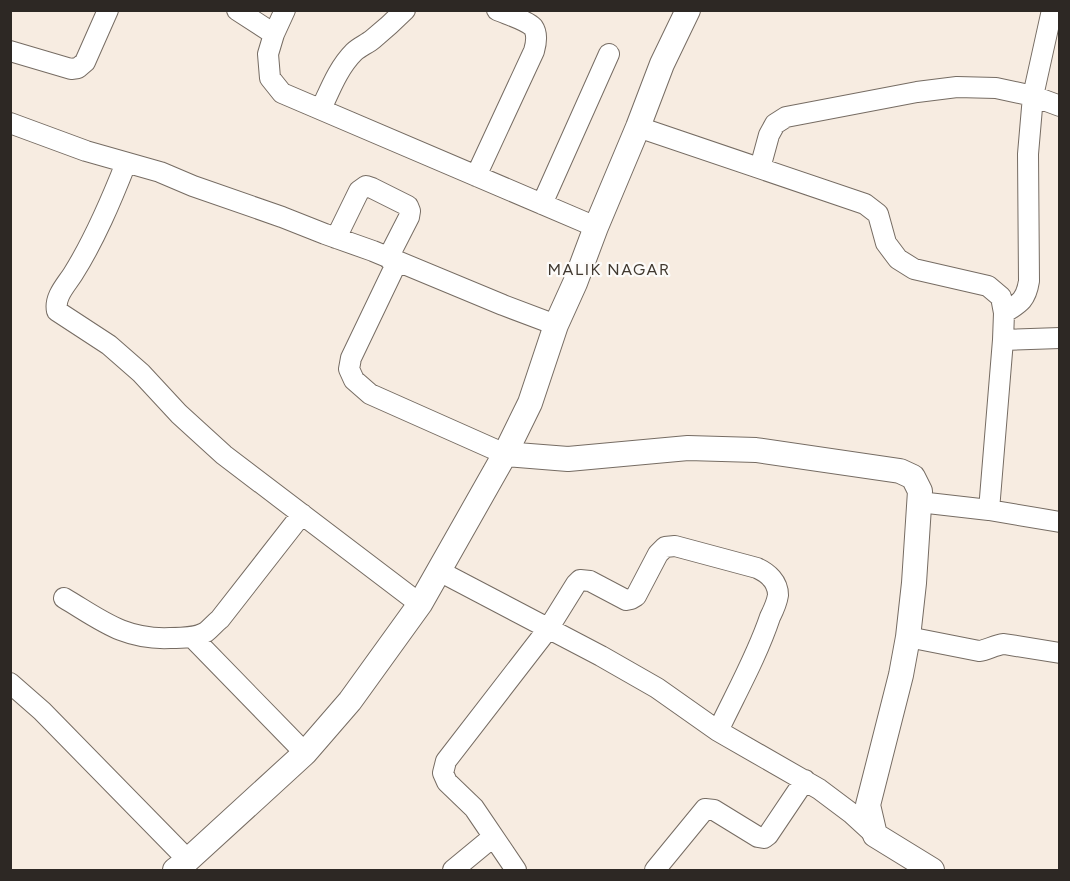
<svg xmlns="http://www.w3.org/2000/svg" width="1070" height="881" font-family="Figtree,sans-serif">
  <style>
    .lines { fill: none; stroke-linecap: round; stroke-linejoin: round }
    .minor-casing { stroke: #766c63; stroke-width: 22 }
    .tertiary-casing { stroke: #766c63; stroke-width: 26 }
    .minor { stroke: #fff; stroke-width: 20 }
    .tertiary { stroke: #fff; stroke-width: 24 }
    .labels { text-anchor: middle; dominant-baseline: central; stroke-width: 4.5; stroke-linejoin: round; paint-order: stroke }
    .neighbourhood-label { font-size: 16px; letter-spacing: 1.5px; fill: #413930; stroke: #fdfbf9 }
  </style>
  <rect width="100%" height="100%" fill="#f7ece1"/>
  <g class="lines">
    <g class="minor-casing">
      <path id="minor" d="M237,10L274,34
        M285,10L274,34L268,54L270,78L282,93L596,227
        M10,51L71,69L78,68L85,62L108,10
        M321,109C330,90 338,68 354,52C359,47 367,44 373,39C384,30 394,21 405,10
        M10,123L86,151L160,172L193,186L282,217L325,234L373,251L503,305L556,325
        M638,127L865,204L878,214L886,243L898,259L914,269L988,286L1001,297L1004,313L1003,340L989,510
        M126,163C111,201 95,239 73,274C66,285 54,297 57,311L109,345L141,373L179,414L224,455L420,604
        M760,168L769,135L775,124L786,117L917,92L957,87L996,88L1033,96L1060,106
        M476,176L534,51C536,44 538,34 533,27C526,20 506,14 497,10
        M542,204L609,54
        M336,238L359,191L366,186L372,188L408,206L410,211L409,217L388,258
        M397,262L351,358L349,369L354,380L370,394L505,454
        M1004,313C1020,303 1026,300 1029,281L1028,154L1033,96L1052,10
        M1003,340L1060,338
        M919,502L989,510L1060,522
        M439,571L601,656L657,688L718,731L819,789L851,813L875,835
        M64,598C101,620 124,640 170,638C182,638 196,638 206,632C211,628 215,623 220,619L302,514
        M192,637L305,753
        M908,637L979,651C988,650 994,645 1004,644L1060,653
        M10,683L42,711L188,860
        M453,870L493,837
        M516,870L474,808L447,782L443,773L446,761L548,629L576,584L580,580L590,581L626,600L631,599L636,596L658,554L665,547L675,546L757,568C768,573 778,582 778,595C777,602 773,611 770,617C757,656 736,693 718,731
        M655,870L705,809L714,810L758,837L764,838L768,835L805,780"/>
    </g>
    <g class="tertiary-casing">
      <path id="tertiary" d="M505,454L568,459L688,448L756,450L900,471L913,477L920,491L914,583L908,637L901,675L868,805L875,835L932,870
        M175,870L188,860L305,753L350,701L420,604L505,454L530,403L556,325L575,283L596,227L638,127L662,64L688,10"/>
    </g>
    <use href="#minor" class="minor"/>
    <use href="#tertiary" class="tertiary"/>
  </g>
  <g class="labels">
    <g class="neighbourhood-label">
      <text x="609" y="269">MALIK NAGAR</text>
    </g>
  </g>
  <rect width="1070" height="881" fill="none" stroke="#2d2824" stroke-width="24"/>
</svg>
